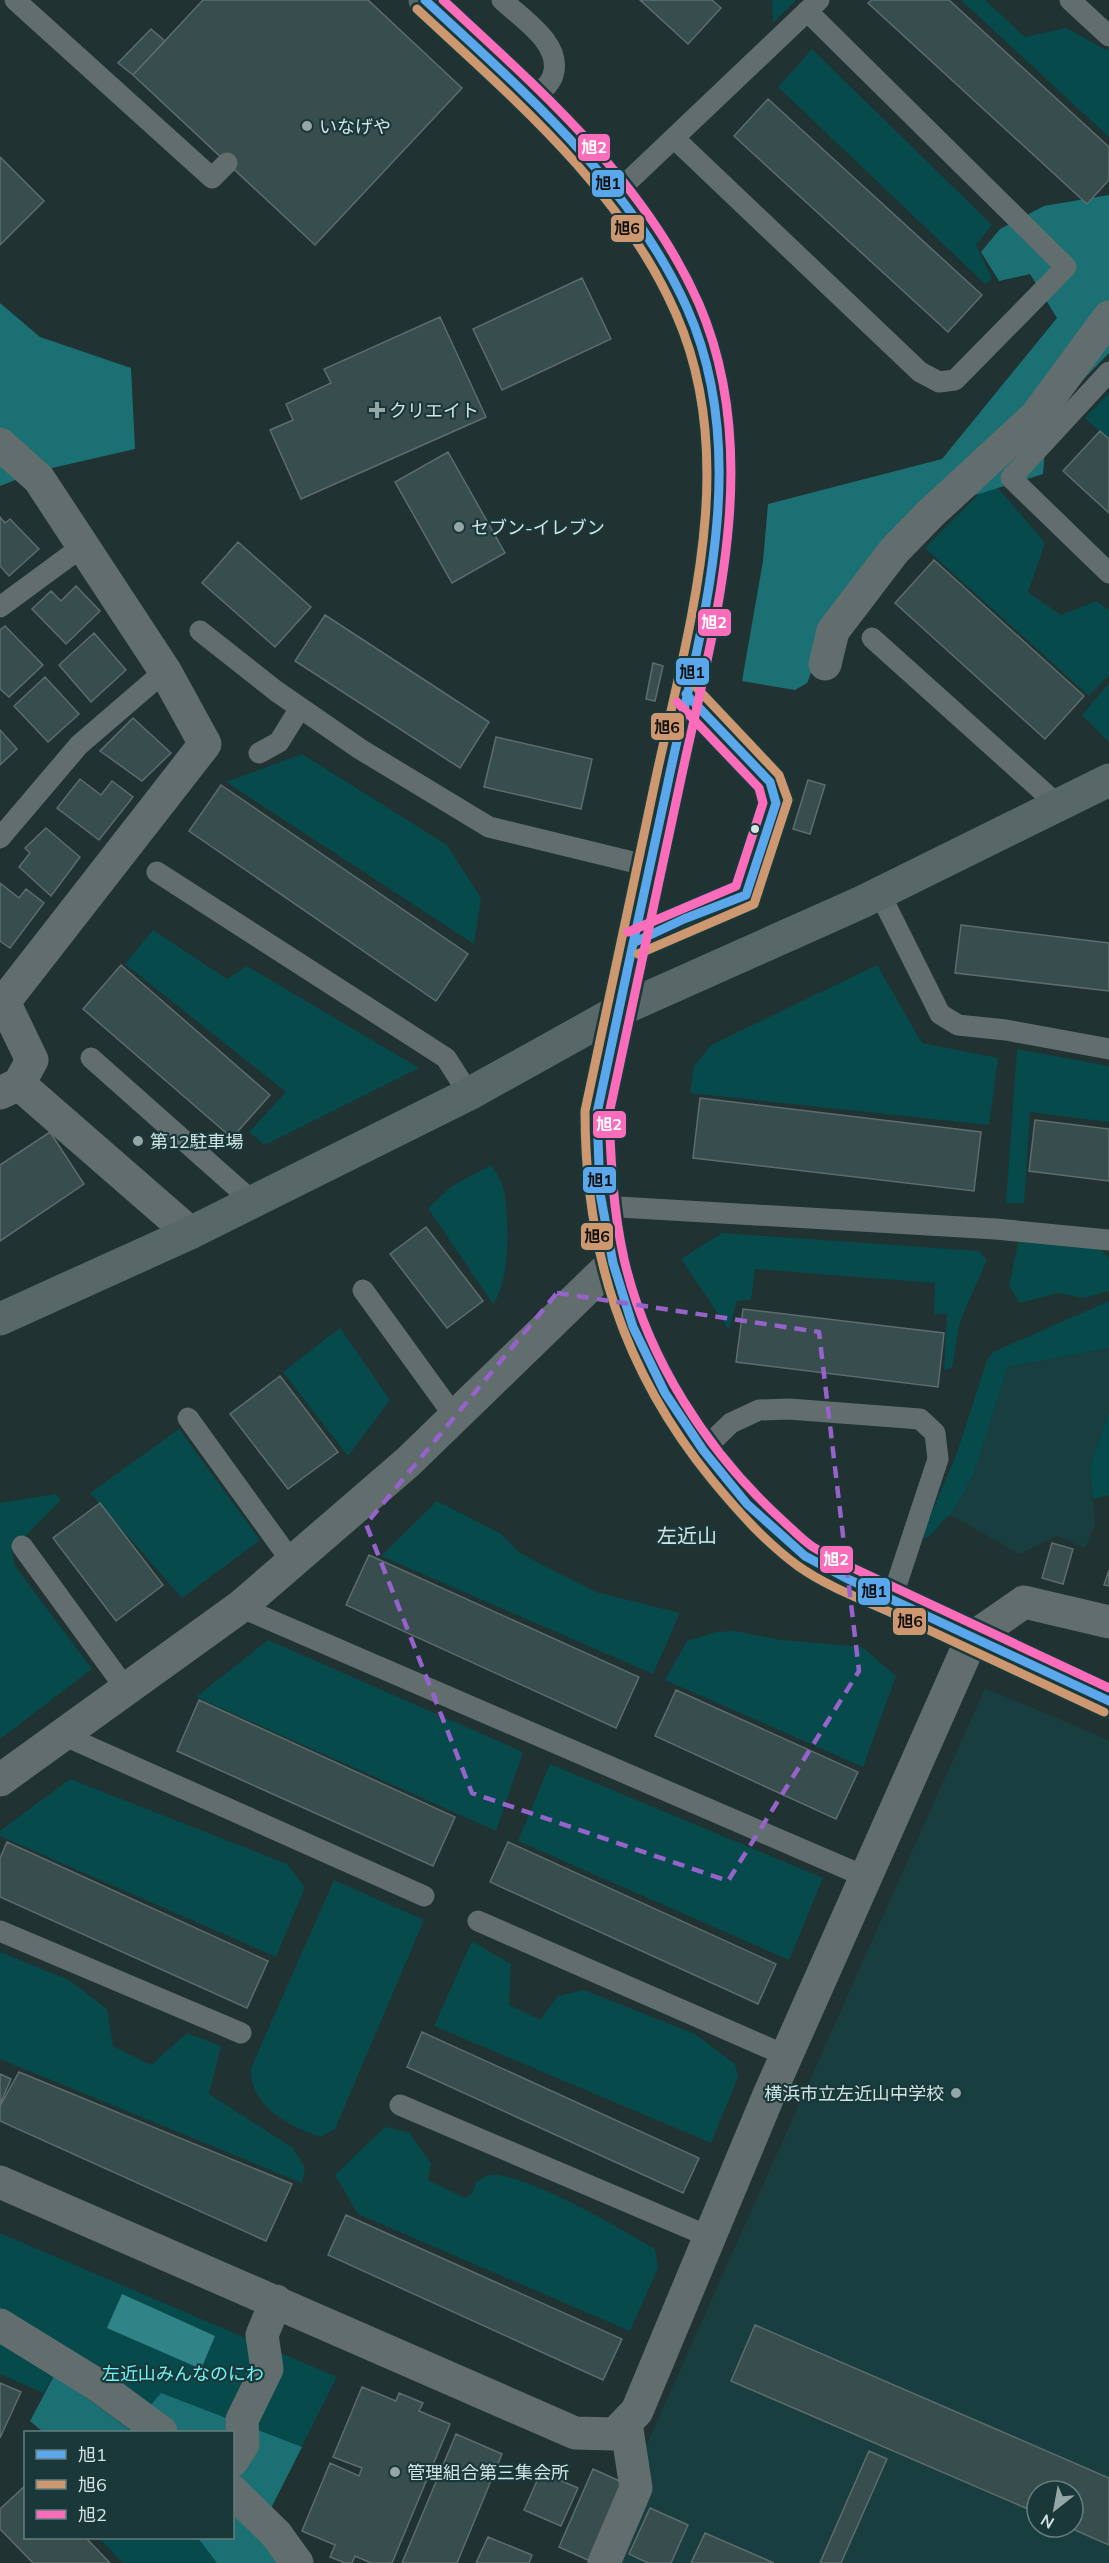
<svg xmlns="http://www.w3.org/2000/svg" width="1109" height="2563" font-family="Mulish,'Noto Sans JP',sans-serif">
  <style>
    .built { fill: #183e40; fill-rule: evenodd }
    .green { fill: #064a4c }
    .forest { fill: #1b7073 }
    .water { fill: #308487 }
    .building { fill: #384d4e; stroke: #5e6c6c; stroke-width: 1.5 }
    .lines { fill: none; stroke-linecap: round; stroke-linejoin: round }
    .lane { stroke: #626e6e; stroke-width: 21 }
    .street { stroke: #626e6e; stroke-width: 33 }
    .secondary { stroke: #586868; stroke-width: 33 }
    .bus-1-casing { stroke: #1a3839; stroke-width: 14 }
    .bus-2-casing { stroke: #1a3839; stroke-width: 14 }
    .bus-3-casing { stroke: #1a3839; stroke-width: 14 }
    .bus-1 { stroke: #5aa8eb; stroke-width: 9 }
    .bus-2 { stroke: #cd976f; stroke-width: 9 }
    .bus-3 { stroke: #fb6dba; stroke-width: 9 }
    .marked { fill: none; stroke: #9563ca; stroke-width: 4.5; stroke-dasharray: 12 8; stroke-linejoin: round }
    .poi-dot { fill: #95a6a6; stroke: #1a3839; stroke-width: 2 }
    .bus-dot { fill: #d3e4e4; stroke: #1a3839; stroke-width: 2 }
    .labels { text-anchor: middle; dominant-baseline: central; stroke-width: 4.5; stroke-linejoin: round; paint-order: stroke }
    .poi-label { font-size: 18px; fill: #d3e4e4; stroke: #1a3839; text-anchor: start }
    .park-label { font-size: 18px; fill: #72f2f6; stroke: #1a3839 }
    .neighbourhood-label { font-size: 20px; fill: #d3e4e4; stroke: #1a3839 }
    .line-badge { stroke: #1a3839; stroke-width: 2 }
    .badge-label { font-size: 16px; text-anchor: middle; font-weight: bold; fill: #fff }
    .pale-badge-label { font-size: 16px; text-anchor: middle; font-weight: bold; fill: #111 }
  </style>
  <rect width="100%" height="100%" fill="#213232"/>
  <path class="built" d="M1109,1348V1412L1090,1466L1095,1525L1085,1548L1057,1536L1019,1554L951,1515L973,1476L1008,1367Z
    M985,1688L1109,1740V2563H621L646,2446ZM1037,2491H1073V2527H1037Z"/>
  <path class="green" d="M772,0H796L773,23Z
    M961,0H985L1025,37L1066,28L1106,50L1109,48V137Z
    M812,49L992,225L976,245L992,279L985,284L778,87Z
    M1109,393V440L1085,418Z
    M992,481L1045,543L1028,592L1061,615L1097,601L1109,610V675L1089,696L925,548Z
    M1109,683V742L1082,715Z
    M302,754L447,845L481,898L474,944L226,782Z
    M153,930L227,979L247,966L419,1068L265,1145L249,1132L286,1092L125,964Z
    M877,965L922,1043L998,1058L989,1125L690,1093L694,1066L711,1045Z
    M1017,1049L1109,1066V1122L1030,1112L1024,1203H1006Z
    M491,1165C495,1172 502,1181 504,1190C509,1219 511,1280 493,1304L428,1208L452,1186Z
    M722,1233L979,1251L987,1260L960,1321L952,1368L944,1370L947,1314H934L935,1283L755,1269L751,1300L737,1301L729,1330L681,1259Z
    M1019,1238L1099,1246L1109,1259V1291L1084,1298L1058,1293L1020,1303L1009,1286Z
    M1109,1301V1348L1008,1367L973,1476L951,1515C937,1522 938,1534 920,1540L957,1453L987,1360L993,1352Z
    M340,1328L390,1400L348,1456L283,1372Z
    M1109,1412V1495L1093,1499L1090,1466Z
    M179,1429L260,1540L182,1598L90,1493Z
    M56,1494L61,1500L12,1550L15,1566L92,1669L0,1739V1503Z
    M437,1501L500,1533L519,1552L546,1567L596,1592L680,1613L653,1674L381,1556Z
    M735,1631L781,1640L862,1647L896,1676L863,1767L665,1680L687,1641L716,1632Z
    M268,1640L523,1752L496,1831L196,1697Z
    M550,1764L823,1878L789,1960L518,1841Z
    M70,1779L287,1864L305,1887L276,1957L0,1836V1831Z
    M334,1880L424,1920L335,2129L320,2137C289,2126 249,2106 251,2068Z
    M472,1941L511,1964L509,2005L540,2020L558,1996L584,1990L695,2034L735,2064L738,2077L711,2143L434,2026Z
    M0,1952L69,1980L107,2009L113,2046L151,2065L187,2033L221,2046L209,2094L293,2148L305,2168L302,2183L0,2059Z
    M385,2127L409,2132L431,2164L428,2180L465,2198L472,2194L476,2182C480,2180 485,2176 489,2175C521,2170 625,2231 655,2249L658,2268L630,2331L358,2214L335,2175Z
    M0,2233L337,2377L263,2522L232,2432H161L0,2325Z
    M0,2341L55,2374L43,2393L0,2374Z
    M99,2538H198L217,2563H123Z"/>
  <path class="forest" d="M1109,195V353L1048,416L1043,474L911,515L840,603L807,683L795,690L742,681L763,561L768,504L942,459L1057,318L1030,274L999,281L981,252L1000,229L1044,206Z
    M0,303L40,337L131,368L135,449L39,471L0,486Z
    M55,2374L130,2430L161,2393L302,2447L262,2526L291,2563H217L198,2538H232V2432H43L30,2421Z"/>
  <path class="water" d="M122,2294L215,2336L201,2369L107,2328Z"/>
  <path class="building" d="M203,0H368L462,88L315,245L133,75Z
    M640,0H712L721,8L688,44Z
    M872,0H949L1109,147V180L1087,204L868,3Z
    M151,29L165,41L133,75L118,63Z
    M768,99L982,295L948,332L734,136Z
    M0,157L44,201L0,245Z
    M582,278L611,339L502,390L473,329Z
    M440,317L486,417L301,499L270,430L293,420L286,404L331,383L324,369Z
    M1100,431L1109,439V513L1063,471Z
    M448,452L505,553L452,583L395,482Z
    M0,517L5,523L10,519L39,549L9,576L0,566Z
    M238,542L311,607L275,647L202,583Z
    M934,560L1084,696L1045,739L895,603Z
    M76,586L100,611L66,644L32,609L51,591L61,601Z
    M325,615L489,722L460,768L295,661Z
    M5,626L43,665L9,697L0,689V630Z
    M94,633L126,670L91,702L59,665Z
    M653,663L663,666L655,701L646,699Z
    M45,677L79,714L48,742L14,706Z
    M133,718L171,753L142,781L100,751Z
    M0,730L17,749L0,765Z
    M496,737L592,759L581,809L484,787Z
    M80,779L101,795L112,781L133,797L99,840L57,808Z
    M808,780L825,785L810,834L793,829Z
    M221,785L468,954L436,1001L189,831Z
    M46,828L80,857L51,896L19,867L30,853L25,848Z
    M0,883L19,898L26,889L44,903L10,948L0,941Z
    M961,925L1109,943V991L955,973Z
    M121,965L270,1095L232,1138L83,1009Z
    M700,1098L981,1132L974,1191L693,1158Z
    M1035,1120L1109,1129V1181L1029,1171Z
    M50,1132L84,1184L0,1241V1165Z
    M426,1227L483,1301L447,1328L390,1254Z
    M743,1309L944,1333L938,1387L736,1362Z
    M280,1376L338,1452L288,1489L230,1414Z
    M100,1503L163,1585L116,1621L53,1538Z
    M1052,1543L1073,1549L1063,1584L1042,1578Z
    M369,1555L639,1677L616,1728L346,1605Z
    M1109,1570V1586L1104,1585Z
    M676,1690L858,1772L836,1819L655,1736Z
    M199,1700L455,1817L433,1866L177,1751Z
    M7,1842L268,1961L247,2008L0,1897V1858Z
    M508,1842L776,1964L758,2004L490,1882Z
    M422,2032L699,2158L683,2193L407,2067Z
    M19,2072L292,2184L266,2241L0,2121V2106Z
    M0,2074L11,2079L0,2104Z
    M346,2215L622,2339L603,2380L328,2255Z
    M755,2325L1109,2478V2545L1068,2527H1073V2491H1037V2513L731,2381Z
    M0,2383L21,2392L0,2438Z
    M362,2387L396,2401L399,2393L423,2403L419,2411L450,2424L392,2563H371L355,2556L352,2563H345L330,2557L335,2545L302,2531L330,2463L359,2476L362,2468L333,2457Z
    M456,2434L502,2454L457,2563H402Z
    M869,2451L887,2459L841,2563H820Z
    M593,2469L624,2483L590,2561L559,2547Z
    M541,2472L578,2488L561,2526L524,2510Z
    M26,2485V2538H86L110,2563H33L0,2529V2509Z
    M650,2508L688,2525L671,2563H648L629,2554Z
    M705,2533L774,2563H691Z
    M488,2537L532,2555L529,2563H476Z"/>
  <g class="lines">
    <path class="lane" d="M15,0L212,178L227,163
      M502,0C521,18 563,44 553,75C551,84 538,94 532,101
      M1070,0L1109,36
      M675,139L920,372L939,382L955,380L1066,267L807,11
      M617,192L819,0
      M1109,372L1011,478L1109,573
      M0,607L83,546
      M200,631L276,691L360,749L489,827L649,866
      M872,638L1058,805
      M259,753L279,742L300,708
      M0,838L79,745L165,671
      M157,872L446,1058L469,1094
      M880,894L940,1014L958,1025L1006,1030L1109,1049
      M633,943L684,919L746,895L776,803L770,782L686,694
      M91,1058L252,1201
      M602,1206L996,1229L1109,1240
      M363,1290L455,1417
      M188,1418L292,1562
      M703,1450L731,1423L759,1410L789,1409L920,1419L935,1433L938,1459L891,1601
      M22,1546L126,1689
      M240,1607L866,1877
      M63,1735L424,1896
      M478,1921L787,2056
      M0,1931L241,2033
      M400,2105L710,2237"/>
    <path class="street" d="M0,444L39,479L165,671L205,744L4,1002L32,1060L19,1084
      M825,664L833,631L894,551L931,513L1036,416L1109,317
      M0,1093L19,1084L190,1233
      M0,1780L240,1607L408,1462L613,1263
      M0,2182L575,2433L615,2434L637,2411L768,2097L972,1638L1024,1602L1109,1622
      M0,2325L96,2384L161,2432
      M232,2461L243,2444L242,2420L267,2369L262,2335L276,2301
      M232,2491L276,2534L297,2563
      M604,2563L636,2488L626,2423"/>
    <path class="secondary" d="M425,0C523,92 632,182 687,308C704,347 716,407 720,449C721,461 719,473 718,485C716,521 712,557 708,593L597,1113L600,1193L613,1263L633,1327L665,1393L703,1450L747,1504L805,1556L848,1579L1109,1701
      M0,1319L190,1233L469,1094L620,1010L862,902L1109,780"/>
    <g class="bus-1-casing">
      <path id="bus-1" d="M425,0C524,92 631,183 687,308C755,460 699,633 667,787C643,896 620,1004 597,1113L600,1193L613,1263L633,1327L665,1393L703,1450L747,1504L805,1556L848,1579L1109,1701
        M633,943L684,919L746,895L776,803L770,782L686,694"/>
    </g>
    <g class="bus-2-casing">
      <path id="bus-2" d="M417,9C514,99 622,190 676,314C742,463 687,632 655,782C632,892 608,1002 585,1111C585,1251 623,1371 712,1480C737,1510 765,1542 798,1566C829,1588 869,1602 903,1618C970,1649 1037,1681 1104,1712
        M638,954L754,904L788,800L779,775L695,686"/>
    </g>
    <g class="bus-3-casing">
      <path id="bus-3" d="M443,0C540,90 645,181 699,304C766,459 712,632 679,788C655,897 632,1006 609,1114C611,1163 613,1210 624,1259C647,1358 707,1452 782,1520C792,1529 802,1540 813,1547C826,1555 840,1561 853,1568L1109,1688
        M628,932L736,886L763,803L759,788L677,702"/>
    </g>
    <use href="#bus-1" class="bus-1"/>
    <use href="#bus-2" class="bus-2"/>
    <use href="#bus-3" class="bus-3"/>
  </g>
  <path class="marked" d="M557,1293L819,1332L859,1671L728,1881L472,1793L366,1524Z"/>
  <g class="poi-dot">
    <circle cx="307" cy="126" r="6"/>
    <path d="M374 401h6v6h6v6h-6v6h-6v-6h-6v-6h6z"/>
    <circle cx="459" cy="527" r="6"/>
    <circle cx="138" cy="1141" r="6"/>
    <circle cx="956" cy="2093" r="6"/>
    <circle cx="395" cy="2472" r="6"/>
  </g>
  <circle class="bus-dot" cx="755" cy="829" r="5"/>
  <g class="labels">
    <g class="poi-label">
      <text x="319" y="126">いなげや</text>
      <text x="389" y="410">クリエイト</text>
      <text x="471" y="527">セブン-イレブン</text>
      <text x="150" y="1141">第12駐車場</text>
      <text x="944" y="2093" text-anchor="end">横浜市立左近山中学校</text>
      <text x="407" y="2472">管理組合第三集会所</text>
    </g>
    <g class="park-label">
      <text x="183" y="2373">左近山みんなのにわ</text>
    </g>
    <g class="neighbourhood-label">
      <text x="687" y="1535">左近山</text>
    </g>
  </g>
  <g class="line-badge">
    <rect x="577" y="133" width="34" height="29" rx="6" fill="#fb6dba"/>
    <rect x="591" y="169" width="34" height="29" rx="6" fill="#5aa8eb"/>
    <rect x="610" y="214" width="35" height="29" rx="6" fill="#cd976f"/>
    <rect x="697" y="608" width="35" height="29" rx="6" fill="#fb6dba"/>
    <rect x="675" y="657" width="35" height="29" rx="6" fill="#5aa8eb"/>
    <rect x="650" y="712" width="35" height="29" rx="6" fill="#cd976f"/>
    <rect x="592" y="1110" width="35" height="29" rx="6" fill="#fb6dba"/>
    <rect x="582" y="1166" width="35" height="28" rx="6" fill="#5aa8eb"/>
    <rect x="580" y="1222" width="34" height="29" rx="6" fill="#cd976f"/>
    <rect x="819" y="1545" width="35" height="29" rx="6" fill="#fb6dba"/>
    <rect x="857" y="1577" width="34" height="29" rx="6" fill="#5aa8eb"/>
    <rect x="892" y="1607" width="35" height="29" rx="6" fill="#cd976f"/>
  </g>
  <g class="badge-label">
    <text x="594" y="153">旭2</text>
    <text x="714" y="628">旭2</text>
    <text x="609" y="1130">旭2</text>
    <text x="836" y="1565">旭2</text>
  </g>
  <g class="pale-badge-label">
    <text x="608" y="189">旭1</text>
    <text x="627" y="234">旭6</text>
    <text x="692" y="678">旭1</text>
    <text x="667" y="733">旭6</text>
    <text x="600" y="1186">旭1</text>
    <text x="597" y="1242">旭6</text>
    <text x="874" y="1597">旭1</text>
    <text x="910" y="1627">旭6</text>
  </g>
  <rect x="24" y="2431" width="210" height="108" fill="#1a3839" stroke="#647d7d" stroke-width="1.5"/>
  <rect x="36" y="2450" width="30" height="9" fill="#5aa8eb" stroke="#647d7d" stroke-width="1.5"/>
  <text x="78" y="2461" font-size="18" fill="#d3e4e4">旭1</text>
  <rect x="36" y="2480" width="30" height="9" fill="#cd976f" stroke="#647d7d" stroke-width="1.5"/>
  <text x="78" y="2491" font-size="18" fill="#d3e4e4">旭6</text>
  <rect x="36" y="2510" width="30" height="9" fill="#fb6dba" stroke="#647d7d" stroke-width="1.5"/>
  <text x="78" y="2521" font-size="18" fill="#d3e4e4">旭2</text>
  <g transform="translate(1055 2509) rotate(211)"><circle r="28" fill="#1a3839" stroke="#647d7d" stroke-width="1.5"/>
  <path d="M0-4.5L10 22L0 15L-10 22Z" fill="#95a6a6"/>
  <text y="-9" font-size="16" font-weight="bold" text-anchor="middle" fill="#d3e4e4">N</text>
  </g>
</svg>
